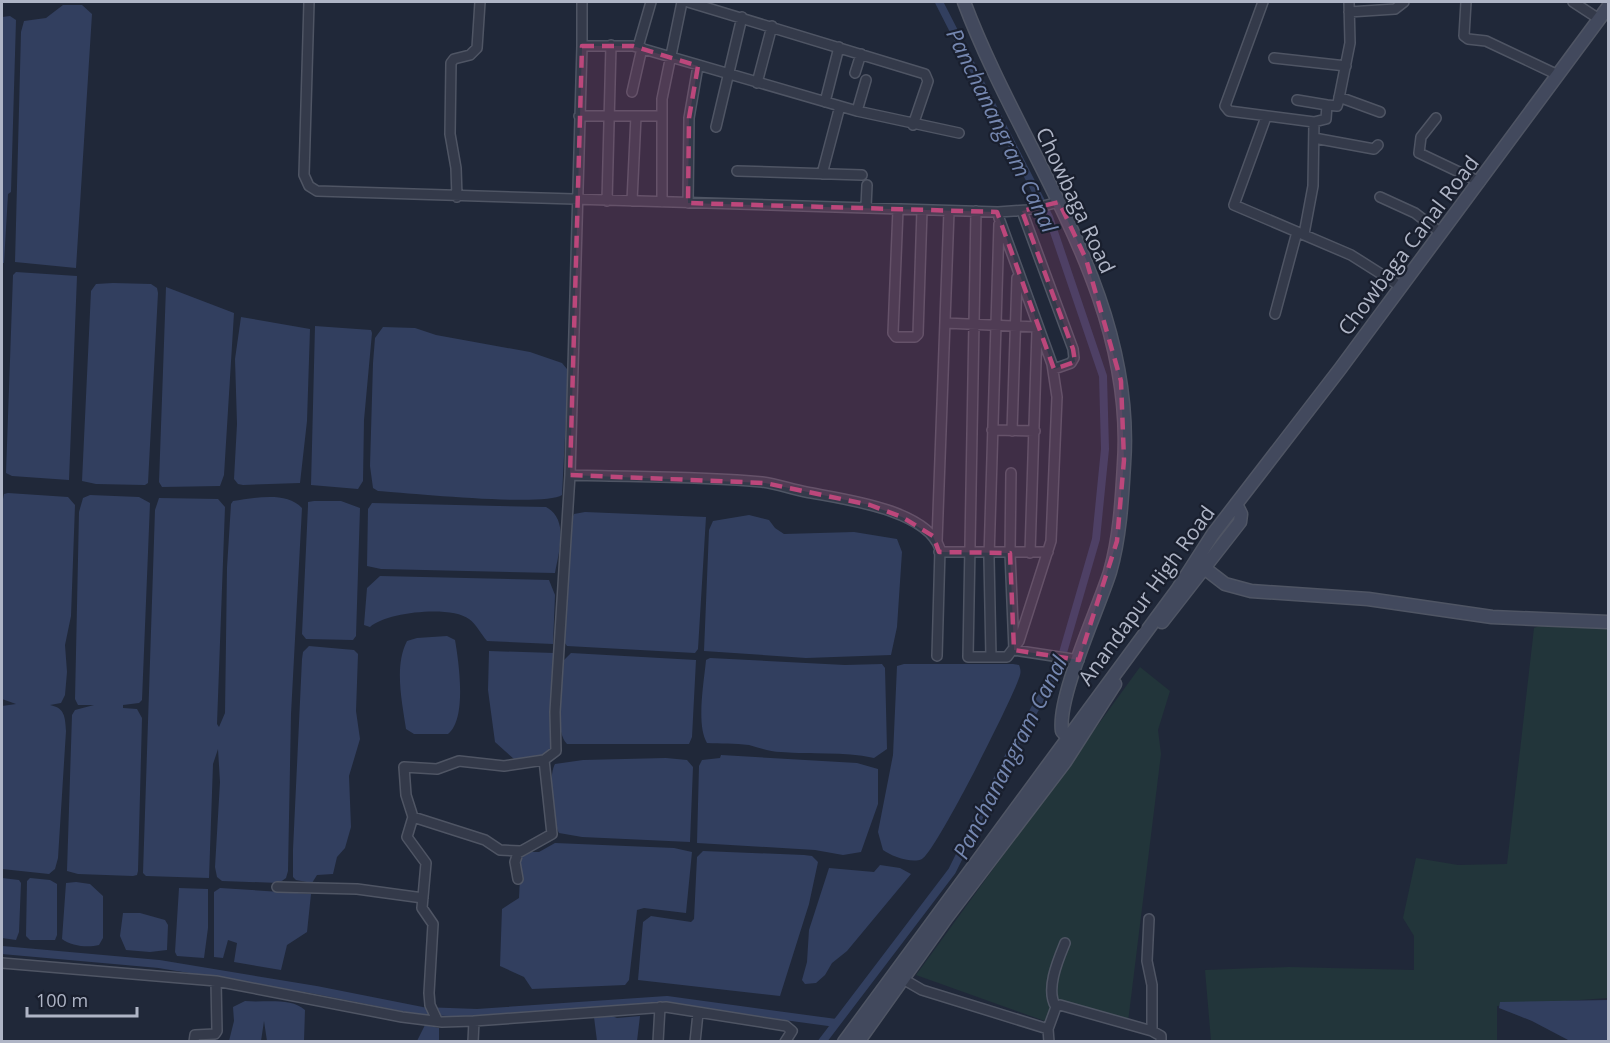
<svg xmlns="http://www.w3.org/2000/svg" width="1610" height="1043" font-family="'Open Sans',sans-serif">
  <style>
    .green { fill: #22353a }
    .water { fill: #323f5f }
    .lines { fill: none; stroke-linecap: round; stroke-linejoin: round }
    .canal { stroke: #323f5f; stroke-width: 8 }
    .street-casing { stroke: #4f5564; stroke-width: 12 }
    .secondary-casing { stroke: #4f5564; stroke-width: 15 }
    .street { stroke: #343a4a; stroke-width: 9 }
    .secondary { stroke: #42495d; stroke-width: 12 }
    .marked { fill: #bc477b; fill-opacity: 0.2; stroke: #bc477b; stroke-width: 4.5; stroke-dasharray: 12 8; stroke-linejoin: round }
    .labels { text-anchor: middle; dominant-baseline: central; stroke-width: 4.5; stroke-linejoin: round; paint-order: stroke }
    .street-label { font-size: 21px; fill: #afb5c6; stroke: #191f2e }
    .water-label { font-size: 22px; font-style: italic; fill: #7587b0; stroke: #191f2e }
  </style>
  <rect width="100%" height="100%" fill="#202839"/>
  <path class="green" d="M1554,620L1608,621V998L1497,1006V1041H1211L1205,970L1289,967L1414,970V936L1403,918L1416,858L1458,865L1507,864L1534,628Z
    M1140,667L1170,691L1158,730L1161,754L1128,1022L1061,1004L1053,1024L916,975Z"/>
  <path class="water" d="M63,5H82L92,14L76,268L15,262L21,32L24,21L46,18Z
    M10,16L16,20L11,192L8,194L4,263H2V17Z
    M16,272L77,276L69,480L12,476L6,473L13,275Z
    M113,283L151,284L157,288L158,293L148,483L145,485L96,484L82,481L91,291L96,284Z
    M166,287L234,313L224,475L220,486L162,487L159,482Z
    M241,317L310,329L307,421L300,483L243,485L238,484L234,479L237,424L235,359Z
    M315,326L371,330L372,333L364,420L363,481L358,489L311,485Z
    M383,327L415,328L436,335L530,352L562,363L567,369L568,378L562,495C544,507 409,493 378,491L373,488L370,466L373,363L375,338Z
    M8,493L68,497L75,505L71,616L65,645L67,672L65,695L61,703L50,705C65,708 65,717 66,731L58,858L55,869L49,874L2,869V706L16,704L2,699V504L4,494Z
    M90,495L139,497L150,503L142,700L139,703L123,705V708L137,709L142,718L138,871L137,875L133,876L78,874L67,871L72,715L75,710L94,705H78L75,699L79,512L83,498Z
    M159,498L218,499L225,507L217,724L219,727L225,713L227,568L231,504L233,501C255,498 286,491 302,508L291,714L288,871L286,878L279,883L222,881L217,877L215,867L220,782L218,749L213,764L209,878L146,876L143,873L155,510Z
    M314,501H341L360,508L356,636L353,640L306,639L302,634L308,506V502Z
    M372,503L546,507C569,519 559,551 555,573L381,569L367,566L368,509Z
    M585,512L706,517L698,649L695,653L567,646L564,642L570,523L574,514Z
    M749,515L769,520L775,528L784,534L854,532L897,539L902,552L897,627L891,655L806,658L704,651L709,530L713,521Z
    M380,576L549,580L555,595L553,644L487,641C481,634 476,624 469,619C451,605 386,612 370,627L364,625L367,588Z
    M447,636L455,640C459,663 467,719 448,734H414L406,729C402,702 394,666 407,641L417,638Z
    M309,646L354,650L358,654L356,711L360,739L349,776L351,827L345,848L337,857L333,874L317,875L312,883L296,880L293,877V850L302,659L303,652Z
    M489,651L554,653L551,749C545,761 526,758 514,759L495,742L488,690Z
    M571,653L696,660L692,737L689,744H567C553,730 562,680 564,660Z
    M710,658L845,665L882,664L885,668L887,749L874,758C842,751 813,755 781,752C770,752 760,748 749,745C735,743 720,744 707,743C696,725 704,682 706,660Z
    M904,664H1013L1019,665C1021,670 1021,673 1019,678C1012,700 935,853 922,859C912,864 891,856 883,850L878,832L893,755L897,666Z
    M721,755L857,763L878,769V804L861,852L843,855L815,850L697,843L699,766L702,760L720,758Z
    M666,758L687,760L693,767L690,842L582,837L559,833C552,820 548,776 555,764L583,760Z
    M555,843L674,848L692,852L686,913L644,908L637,910L629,980L625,985L532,989L524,977L500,966L502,909L519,898L521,858L527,852H539Z
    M703,851L804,855L812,856L818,862L809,904L780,996L638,980L643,922L651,916L691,922L694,919L697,857Z
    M880,865L900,868L911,874L847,951L832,963L825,975L816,983L805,984L802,980L807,962L809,930L829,868L874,872Z
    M2,878L19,880L21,883L19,932L16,940L2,938Z
    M30,878L50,880L57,884V935L55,940H30L26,936L27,881Z
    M76,882L90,884L103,896V938L99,945C88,948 71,946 62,939L66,883Z
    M179,888L208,889V928L204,958L177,956L175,952Z
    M220,888L311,894L307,932L287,945L281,970L234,962L237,943L228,940L223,958L214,957V892Z
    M123,913H140L165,920L168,925L167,950L150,952L126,950L120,936Z
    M1608,1000V1041H1570L1532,1021L1499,1008L1500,1002Z
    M245,1001C263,1003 291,997 305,1010L304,1041H267L264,1021L261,1041H229L234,1021L233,1007Z
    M609,1015L617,1018L640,1016L637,1041H597L594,1017Z
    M425,1025L439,1028V1041H417Z"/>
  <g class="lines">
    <path class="canal" d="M2,950L159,964L316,990L422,1011L477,1013L667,1000L836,1023
      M822,1042L952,871L1009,756L1060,663L1096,539L1105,449L1103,376L1049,217L939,2"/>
    <g class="street-casing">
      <path id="street" d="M309,2L304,175L309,186L317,191L998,212L1027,210L1059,202
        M688,2L925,74L928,81L913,125
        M1263,2L1225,106L1229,111L1314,122L1313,186L1304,234
        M1466,2L1464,36L1468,39L1486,41L1558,75
        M1573,2L1599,19
        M1349,12L1395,9L1404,2
        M582,46V2
        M638,47L651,2
        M1274,58L1346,66
        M855,73L861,54
        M757,83L772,26
        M632,92L642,48
        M1339,97L1380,112
        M1297,100L1327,105
        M825,102L839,47
        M857,111L866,80
        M579,116H661
        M1266,117L1234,205L1351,255L1400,286
        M1436,118L1421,137L1419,153L1480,182
        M1314,122L1326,119L1327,105L1337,106L1338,103L1350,43L1349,2
        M716,127L742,17
        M1314,138L1374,149L1378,145
        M737,171L862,175
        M822,174L840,106
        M457,197L456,168L450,134L451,63L454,59L470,55L477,48L480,2
        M1380,197L1415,213L1441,233
        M607,201L611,45
        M632,201L636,116
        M662,202V99L682,2
        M688,203L689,118L698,66
        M866,207L867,185
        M898,209L893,333L896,337H915L918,334L922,210
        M976,211L968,657H1007L1019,641L1051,541L1057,397L1052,364L999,218
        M1022,211L1073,349L1074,358L1071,363L1054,369
        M1275,314L1297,232
        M945,323L1037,327
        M992,430L1035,431
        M1012,431L1017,278
        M1011,473L1010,553L1014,650L1079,660
        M570,475C633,477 698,476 762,482C777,484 791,489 806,492C842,499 927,509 940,549L937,656
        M937,541L949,211
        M939,552H1048
        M1030,553L1037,331
        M991,657L989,558L999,224
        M413,817L485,840L500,850L520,851
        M518,879L515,862L518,853L552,834L544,760
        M277,887L357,889L423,898
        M1149,919L1147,961L1152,985V1031L1161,1036V1042
        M2,963L216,981L402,1017L442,1022L474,1021
        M903,979L922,990L1048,1029L1049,1042
        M1056,1007C1045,990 1058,960 1065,943
        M437,1020L430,1005L429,993L433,924L422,908L426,863L407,837L413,817L406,795L404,767L437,769L459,761L504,766L544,760L556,751L555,712L570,475L582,46H633L857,111L959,133
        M1048,1029L1056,1007L1060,1005L1152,1031
        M194,1042L195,1035L215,1034L217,1031L216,981
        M473,1042L474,1021L666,1007L786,1026L792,1031L785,1042
        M658,1042L660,1007
        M695,1042L698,1013"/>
    </g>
    <g class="secondary-casing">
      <path id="secondary" d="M964,2C1021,154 1136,293 1124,464C1122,499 1120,537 1110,572C1098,610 1057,697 1062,731L1075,746
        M1199,564L1225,584L1251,591L1368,599L1492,617L1608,622
        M1162,622L1240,522L1241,514L1236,504
        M844,1042L1177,590L1213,534L1340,369L1608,7
        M858,1042L947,917L1065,762L1115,684"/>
    </g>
    <use href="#street" class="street"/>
    <use href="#secondary" class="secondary"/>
  </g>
  <path class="marked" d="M582,46H633L698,66L689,118L688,203L997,212L1054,369L1075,362L1073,349L1022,211L1059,202L1086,259L1121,381L1124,460L1117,541L1079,660L1014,650L1010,553L939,552L933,536L902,517L870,505L765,483L570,475Z"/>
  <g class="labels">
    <g class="street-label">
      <text transform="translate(1076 200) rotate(65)">Chowbaga Road</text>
      <text transform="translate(1408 245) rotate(-53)">Chowbaga Canal Road</text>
      <text transform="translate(1146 595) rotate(-54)">Anandapur High Road</text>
    </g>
    <g class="water-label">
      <text transform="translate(1003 130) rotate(64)">Panchanangram Canal</text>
      <text transform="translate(1009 757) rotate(-63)">Panchanangram Canal</text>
    </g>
  </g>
  <rect width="1610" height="1043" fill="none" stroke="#afb5c6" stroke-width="6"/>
  <path d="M27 1007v9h110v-9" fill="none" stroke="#afb5c6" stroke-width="3"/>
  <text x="36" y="1007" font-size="18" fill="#afb5c6" stroke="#191f2e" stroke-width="4.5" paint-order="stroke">100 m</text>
</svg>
